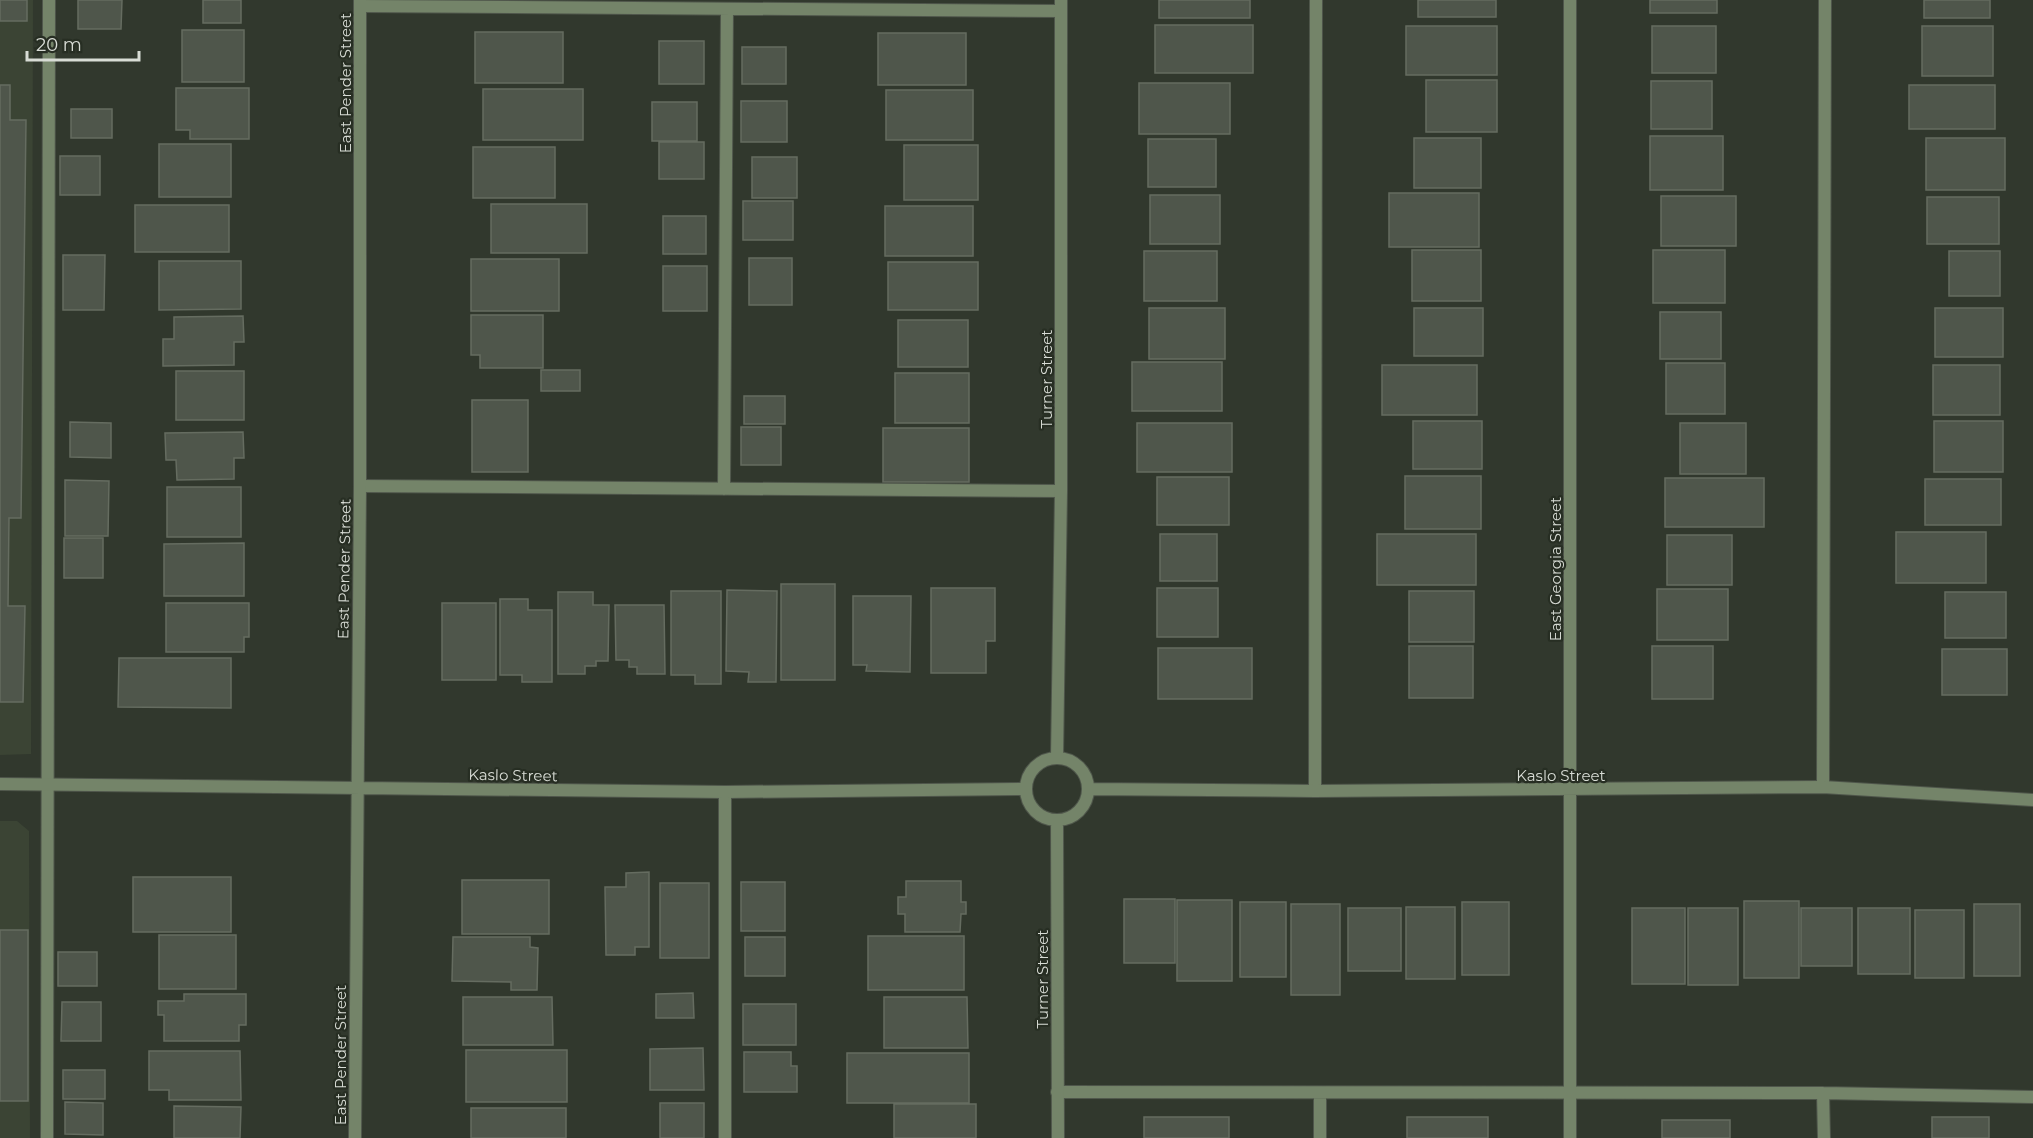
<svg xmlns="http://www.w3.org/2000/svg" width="2033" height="1138" font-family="Montserrat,sans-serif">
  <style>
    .built { fill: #3b4434 }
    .building { fill: #4f564b; stroke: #656c60; stroke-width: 1.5 }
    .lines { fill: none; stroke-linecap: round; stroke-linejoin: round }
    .lane-casing { stroke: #4f564b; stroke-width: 14 }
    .street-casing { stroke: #4f564b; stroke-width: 14 }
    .lane { stroke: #748469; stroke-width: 12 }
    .street { stroke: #748469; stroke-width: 12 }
    .labels { text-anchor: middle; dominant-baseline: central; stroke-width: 4.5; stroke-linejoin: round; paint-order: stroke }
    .street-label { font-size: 15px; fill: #d8dcd5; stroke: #272e23 }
  </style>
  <rect width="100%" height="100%" fill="#31382d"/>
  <path class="built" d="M0,0H33L31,754L0,755Z
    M0,821H17L29,831L30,1138H0Z"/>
  <path class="building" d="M0,0H27V21H0Z
    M78,0H122L121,29H78Z
    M203,0H241V23H203Z
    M1159,0H1250V18H1159Z
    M1418,0H1496V17H1418Z
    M1650,0H1717V13H1650Z
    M1924,0H1990V18H1924Z
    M1155,25H1253V73H1155Z
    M1406,26H1497V75H1406Z
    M1652,26H1716V73H1652Z
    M1922,26H1993V76H1922Z
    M182,30H244V82H182Z
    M475,32H563V83H475Z
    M878,33H966V85H878Z
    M659,41H704V84H659Z
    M742,47H786V84H742Z
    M1426,80H1497V132H1426Z
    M1651,81H1712V129H1651Z
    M1139,83H1230V134H1139Z
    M0,85H10V120H26L21,518H9L8,606H25L23,702H0Z
    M1909,85H1995V129H1909Z
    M176,88H249V139H190V130H176Z
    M483,89H583V140H483Z
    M886,90H973V140H886Z
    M741,101H787V142H741Z
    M652,102H697V141H652Z
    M71,109H112V138H71Z
    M1650,136H1723V190H1650Z
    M1414,138H1481V188H1414Z
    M1926,138H2005V190H1926Z
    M1148,139H1216V187H1148Z
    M659,142H704V179H659Z
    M159,144H231V197H159Z
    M904,145H978V200H904Z
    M473,147H555V198H473Z
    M60,156H100V195H60Z
    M752,157H797V198H752Z
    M1389,193H1479V247H1389Z
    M1150,195H1220V244H1150Z
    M1661,196H1736V246H1661Z
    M1927,197H1999V244H1927Z
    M743,201H793V240H743Z
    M491,204H587V253H491Z
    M135,205H229V252H135Z
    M885,206H973V256H885Z
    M663,216H706V254H663Z
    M1412,250H1481V301H1412Z
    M1653,250H1725V303H1653Z
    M1144,251H1217V301H1144Z
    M1949,251H2000V296H1949Z
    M63,255H105L104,310H63Z
    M749,258H792V305H749Z
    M471,259H559V311H471Z
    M159,261H241V309L159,310Z
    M888,262H978V310H888Z
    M663,266H707V311H663Z
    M1149,308H1225V359H1149Z
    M1414,308H1483V356H1414Z
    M1935,308H2003V357H1935Z
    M1660,312H1721V359H1660Z
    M471,315H543V368H480V355H471Z
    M243,316L244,342H234V365L163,366V339H174V317Z
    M898,320H968V367H898Z
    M1132,362H1222V411H1132Z
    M1666,363H1725V414H1666Z
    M1382,365H1477V415H1382Z
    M1933,365H2000V415H1933Z
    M541,370H580V391H541Z
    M176,371H244V420H176Z
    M895,373H969V423H895Z
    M744,396H785V424H744Z
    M472,400H528V472H472Z
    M1413,421H1482V469H1413Z
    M1934,421H2003V472H1934Z
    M70,422L111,423V458L70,457Z
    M1137,423H1232V472H1137Z
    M1680,423H1746V474H1680Z
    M741,427H781V465H741Z
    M883,428H969V482H883Z
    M243,432L244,458H234V479L177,480L176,460H166L165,433Z
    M1405,476H1481V529H1405Z
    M1157,477H1229V525H1157Z
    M1665,478H1764V527H1665Z
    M1925,479H2001V525H1925Z
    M65,480L109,481L108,536H65Z
    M167,487H241V537H167Z
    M1896,532H1986V583H1896Z
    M1160,534H1217V581H1160Z
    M1377,534H1476V585H1377Z
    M1667,535H1732V585H1667Z
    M64,538H103V578H64Z
    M244,543V596H164V544Z
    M781,584H835V680H781Z
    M931,588H995V641H986V673H931Z
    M1157,588H1218V637H1157Z
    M1657,589H1728V640H1657Z
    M727,590L777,591L776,682H748L749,672L726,671Z
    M671,591H721V684H695V675H671Z
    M1409,591H1474V642H1409Z
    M558,592H593V605H609L608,661H596V666H585V674H558Z
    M1945,592H2006V638H1945Z
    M853,596H911L910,672L866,671L867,665H853Z
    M500,599H528V610H552V682H522V675H500Z
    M166,603H249V637H244V652H166Z
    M442,603H496V680H442Z
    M615,605H664L665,674H637V667H629V660H616Z
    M1409,646H1473V698H1409Z
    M1652,646H1713V699H1652Z
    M1158,648H1252V699H1158Z
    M1942,649H2007V695H1942Z
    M119,658H231V708L118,707Z
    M649,872V947H635V955H606L605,887H626V873Z
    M133,877H231V932H133Z
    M462,880H549V934H462Z
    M906,881H961V902H966V914H961L960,932H905V914H898V897H906Z
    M741,882H785V931H741Z
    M660,883H709V958H660Z
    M1124,899H1175V963H1124Z
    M1177,900H1232V981H1177Z
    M1744,901H1799V978H1744Z
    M1240,902H1286V977H1240Z
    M1462,902H1509V975H1462Z
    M1291,904H1340V995H1291Z
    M1974,904H2020V976H1974Z
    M1406,907H1455V979H1406Z
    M1348,908H1401V971H1348Z
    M1632,908H1685V984H1632Z
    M1688,908H1738V985H1688Z
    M1801,908H1852V966H1801Z
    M1858,908H1910V974H1858Z
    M1915,910H1964V978H1915Z
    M0,930H28V1101H0Z
    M159,935H236V989H159Z
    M868,936H964V990H868Z
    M453,937H530V947L538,948L537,990H511V982L452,981Z
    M745,937H785V976H745Z
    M58,952H97V986H58Z
    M693,993L694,1018H656V994Z
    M184,994H246V1025H239V1041H164V1015H158V1001H184Z
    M463,997H552L553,1045H463Z
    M884,997H967L968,1048H884Z
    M62,1002H101V1041H61Z
    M743,1004H796V1045H743Z
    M703,1048L704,1090H650V1049Z
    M466,1050H567V1102H466Z
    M149,1051H240L241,1100H169V1090H149Z
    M744,1052H791V1066H797V1092H744Z
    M847,1053H969V1103H847Z
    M63,1070H105V1099H63Z
    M65,1102L103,1103V1135L65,1134Z
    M660,1103H704V1138H660Z
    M894,1104H976V1138H894Z
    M174,1106L241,1107L240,1138H174Z
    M471,1108H566V1138H471Z
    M1144,1117H1229V1138H1144Z
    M1407,1117H1488V1138H1407Z
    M1932,1117H1989V1138H1932Z
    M1662,1120H1730V1138H1662Z"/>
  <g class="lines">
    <g class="lane-casing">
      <path id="lane" d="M360,6L1061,11
        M360,486L1061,491
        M724,489L727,9
        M1823,787L1825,0
        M1315,791L1316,0
        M1057,1092L1823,1093L2033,1097
        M1823,1093L1824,1138
        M47,1138L49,0
        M725,1138V792
        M1320,1138V1094"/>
    </g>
    <g class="street-casing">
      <path id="street" d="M1570,0V1138
        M1057,758L1061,491V0
        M1026 789a31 31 0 1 1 62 0a31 31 0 1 1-62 0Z
        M0,784L725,792L1026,789
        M1088,789L1315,791L1823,787L2033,800
        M1057,820L1058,1138
        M355,1138L360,486V0"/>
    </g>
    <use href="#lane" class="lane"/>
    <use href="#street" class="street"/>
  </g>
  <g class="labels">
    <g class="street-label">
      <text transform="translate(345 83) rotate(-90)">East Pender Street</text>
      <text transform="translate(1046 379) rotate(-90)">Turner Street</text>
      <text transform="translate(344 569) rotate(-89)">East Pender Street</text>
      <text transform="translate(1555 569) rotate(-90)">East Georgia Street</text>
      <text transform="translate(513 775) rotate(1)">Kaslo Street</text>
      <text x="1561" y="775">Kaslo Street</text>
      <text transform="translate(1042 979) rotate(-90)">Turner Street</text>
      <text transform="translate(340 1055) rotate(-90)">East Pender Street</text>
    </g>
  </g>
  <path d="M27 51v9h112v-9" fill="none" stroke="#d8dcd5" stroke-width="3"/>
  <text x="36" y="51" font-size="18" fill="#d8dcd5" stroke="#272e23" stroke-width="4.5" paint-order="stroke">20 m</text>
</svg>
